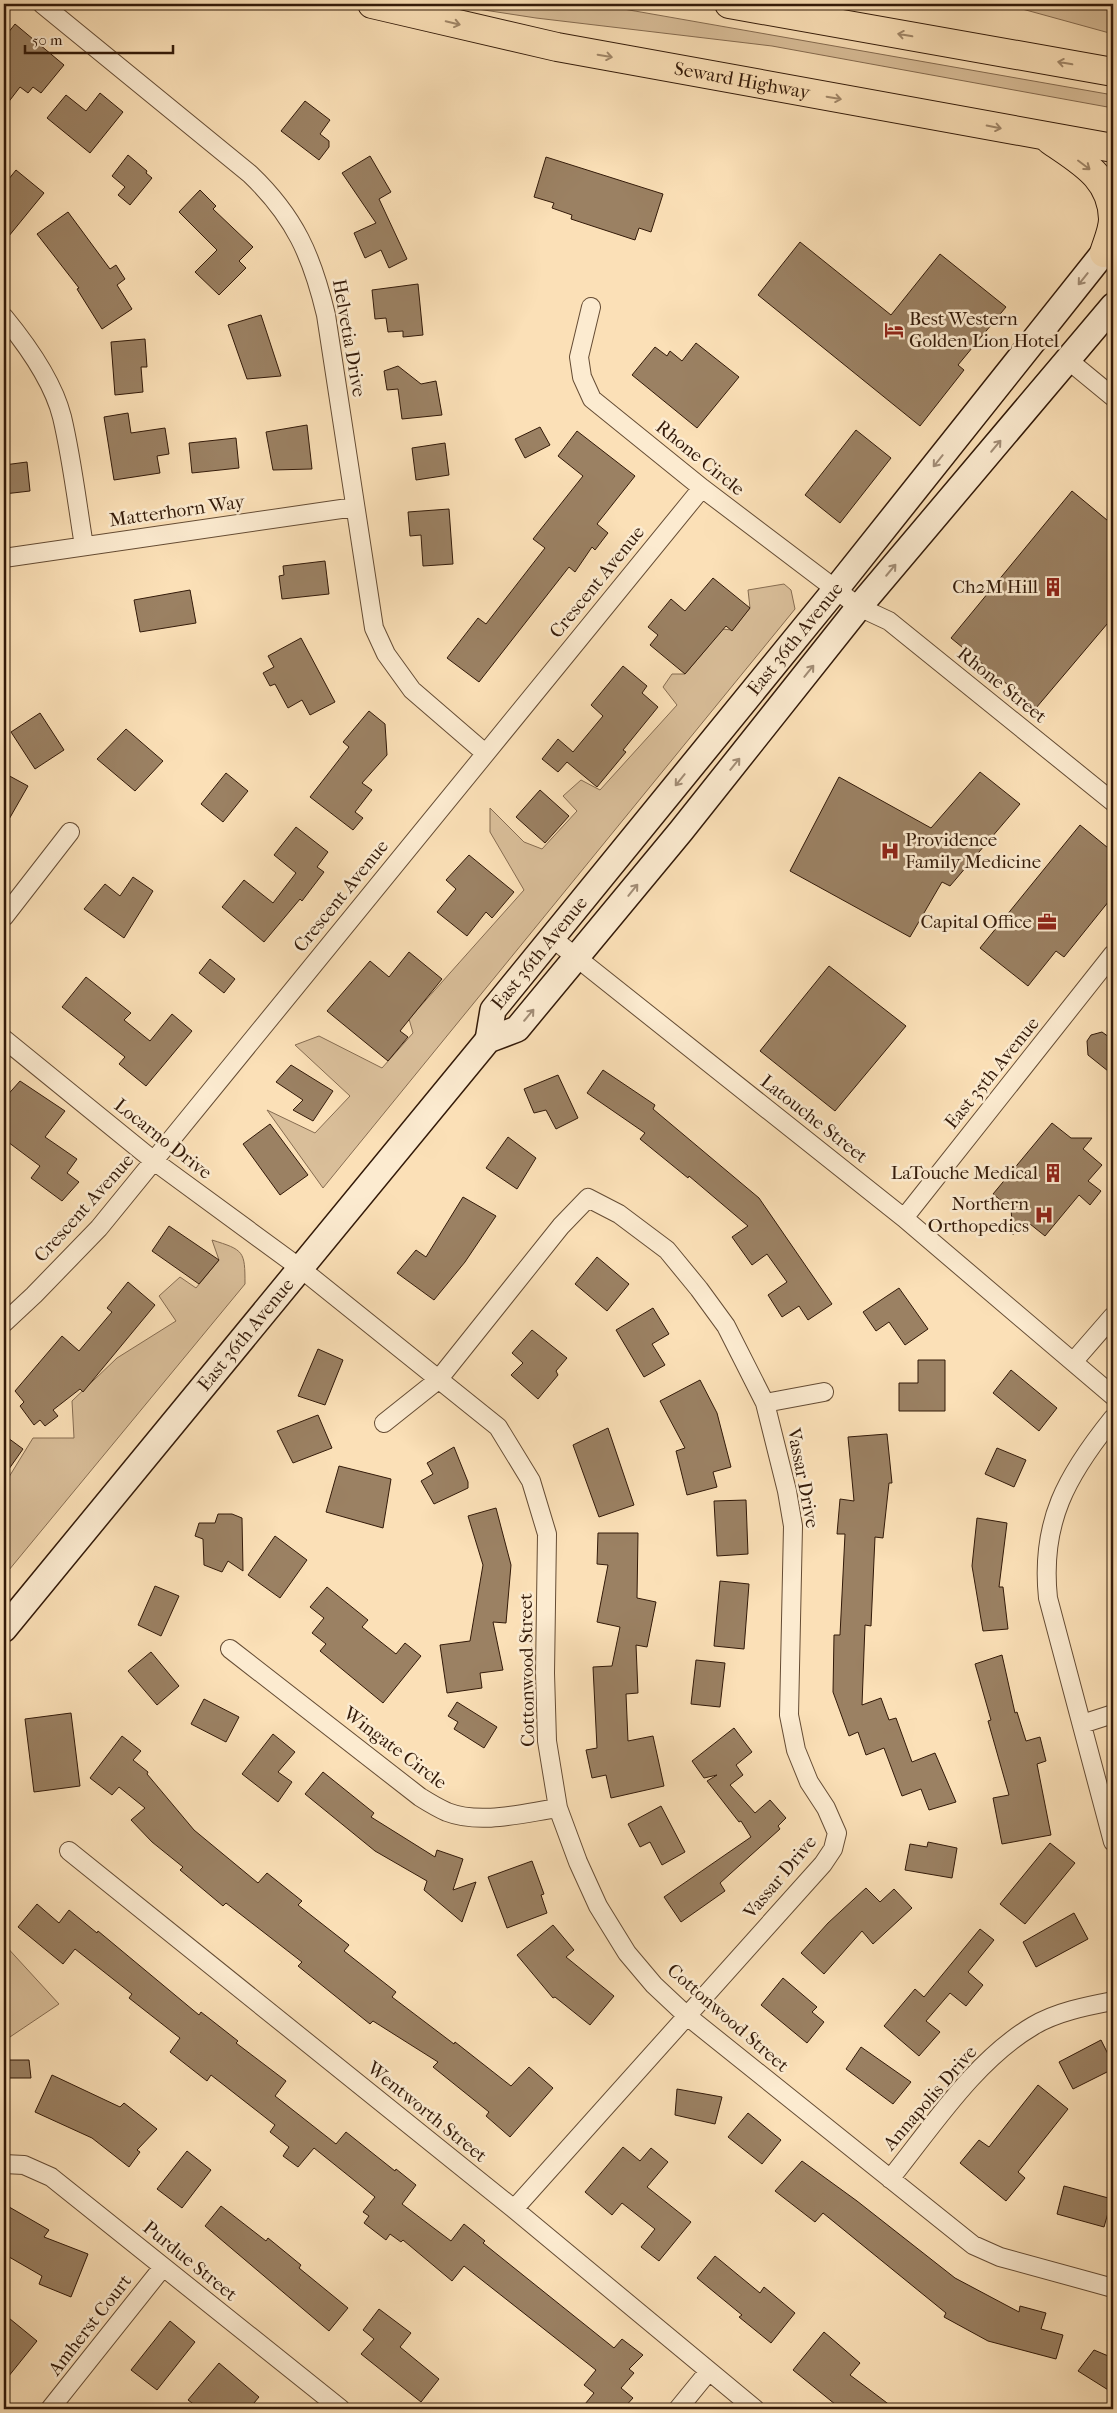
<svg xmlns="http://www.w3.org/2000/svg" width="1117" height="2413" font-family="'IM FELL French Canon',serif">
  <style>
    .green { fill: #d9be99; stroke: #866c51 }
    .building { fill: #9b8163; stroke: #331a09 }
    .lines { fill: none; stroke-linecap: round; stroke-linejoin: round }
    .street-casing { stroke: #654c34; stroke-width: 20 }
    .secondary-casing { stroke: #331a09; stroke-width: 28 }
    .highway-casing { stroke: #331a09; stroke-width: 30 }
    .street { stroke: #fcebd0; stroke-width: 18 }
    .secondary { stroke: #fcebd0; stroke-width: 25 }
    .highway { stroke: #fbe0b7; stroke-width: 28 }
    .oneway { stroke: #a18769 }
    .oneway2 { stroke: #a28d76 }
    .labels { text-anchor: middle; dominant-baseline: central; stroke-width: 5; stroke-linejoin: round; paint-order: stroke }
    .street-label { font-size: 19px; fill: #331a09; stroke: #fcebd0 }
    .poi-label { font-size: 19px; fill: #331a09; stroke: #fcebd0; text-anchor: end }
  </style>
  <rect width="100%" height="100%" fill="#fbe0b7"/>
  <filter id="stains"><feTurbulence type="fractalNoise" baseFrequency=".004" numOctaves="4"/><feColorMatrix values="0 0 0 0 .2 0 0 0 0 .09 0 0 0 0 .02 0 0 0 .5 -.17"/></filter>
  <radialGradient id="worn" r=".72"><stop offset=".6" stop-color="#630" stop-opacity="0"/><stop offset="1" stop-color="#630" stop-opacity=".3"/></radialGradient>
  <path class="green" d="M445,4H595L1113,95V108L772,46L536,18Z
    M1004,4H1113V34Z
    M784,584L791,590L795,609L323,1188L267,1110L315,1133L350,1096L295,1045L319,1036L382,1068L413,1033L409,1019L524,890L490,832V808L524,842L542,849L577,811L563,796L581,780L600,790L677,705L663,687L672,674H685L708,647L703,627L732,630L750,608L748,590Z
    M212,1240C244,1250 245,1251 245,1284L4,1576V1485L33,1438H74L72,1401L117,1358L176,1321L159,1296L180,1277L196,1288L219,1260Z
    M4,1944L59,2004L4,2041Z"/>
  <path class="building" d="M15,24L64,65L41,93L33,87L28,93L20,87L4,108V38Z
    M100,93L123,112L90,153L47,118L66,95L86,111Z
    M305,101L330,120L320,134L329,141V147L319,160L281,131Z
    M128,155L147,171L146,173L152,178L130,205L118,195L125,187L112,176Z
    M370,156L391,192L379,199L407,259L389,268L381,250L365,258L354,233L376,223L342,173Z
    M546,157L663,194L651,232L639,228L635,240L571,219L572,215L552,208L554,203L534,197Z
    M16,170L44,193L4,242V185Z
    M200,190L216,206L213,209L253,247L239,261L246,268L219,295L195,272L217,250L179,212Z
    M68,212L110,269L116,265L125,279L117,285L132,309L102,329L77,289L79,288L37,234Z
    M800,242L891,315L940,254L1006,307L958,365L964,370L920,426L758,295Z
    M418,284L423,335L403,337V331L388,332L386,318L375,319L372,290Z
    M261,315L281,376L247,379L228,325Z
    M145,339L147,367H141L143,392L115,395L111,342Z
    M696,343L739,377L697,428L632,375L655,347L667,356L670,351L682,361Z
    M398,366L421,384L436,381L442,415L402,419L398,389L387,390L384,371Z
    M128,413L131,433L165,428L169,454L157,456L160,473L114,480L104,417Z
    M307,425L312,469L273,470L266,432Z
    M540,427L550,445L525,458L515,439Z
    M856,430L891,458L840,523L805,495Z
    M577,431L635,476L597,524L608,533L595,550L592,547L575,572L569,567L479,682L447,658L478,618L486,624L545,548L533,539L583,476L558,456Z
    M236,438L239,468L192,473L189,443Z
    M445,443L449,475L416,480L412,448Z
    M27,462L30,491L4,494V465Z
    M1072,491L1113,525V617L1036,708L951,638Z
    M449,509L453,564L423,566L421,535L410,536L408,512Z
    M325,561L329,594L282,599L279,576L284,575L283,566Z
    M713,578L750,608L732,631L726,626L685,674L650,645L658,635L648,627L671,599L685,611Z
    M190,590L196,623L140,632L134,600Z
    M301,638L335,702L310,715L302,700L288,708L275,684L270,686L263,673L274,667L268,656Z
    M623,666L647,686L642,693L658,707L623,750L626,752L597,787L567,762L558,772L542,759L558,739L573,752L603,716L591,705Z
    M369,711L385,724L387,755L362,783L372,790L355,812L363,818L353,830L310,797L349,747L343,742Z
    M40,713L64,750L35,769L11,732Z
    M126,729L163,761L135,791L97,759Z
    M980,772L1020,804L950,886L942,882L910,937L790,871L839,777L931,828Z
    M4,773L28,786L4,828Z
    M226,773L248,791L223,822L201,804Z
    M540,790L569,816L545,843L516,817Z
    M1080,825L1113,852V896L1064,957L1056,951L1028,986L980,948Z
    M296,827L328,852L317,867L324,872L302,901L300,899L264,942L222,907L244,880L273,903L296,873L274,855Z
    M469,855L514,892L492,918L486,912L467,936L437,912L456,889L446,880Z
    M133,877L153,891L124,938L84,909L105,884L120,896Z
    M409,952L442,979L400,1031L408,1037L388,1061L327,1011L370,961L389,977Z
    M210,959L235,979L224,993L199,973Z
    M829,966L906,1026L835,1111L760,1051Z
    M86,977L131,1013L124,1020L150,1041L172,1014L192,1031L146,1086L119,1064L125,1057L62,1007Z
    M1102,1032L1113,1040V1075L1088,1055L1087,1041L1091,1035Z
    M291,1065L333,1091L313,1121L293,1110L303,1100L276,1082Z
    M603,1070L655,1105L653,1109L759,1198L832,1304L808,1320L799,1306L782,1317L768,1295L787,1282L767,1254L752,1265L732,1237L748,1226L689,1176L688,1178L640,1139L645,1133L587,1093Z
    M558,1075L578,1118L556,1129L546,1110L534,1113L524,1089Z
    M20,1081L65,1111L45,1137L77,1159L67,1173L79,1182L62,1201L31,1178L40,1166L4,1139V1099Z
    M1052,1123L1071,1138H1092L1083,1149L1102,1165L1088,1181L1101,1191L1090,1205L1079,1195L1045,1236L1025,1220L1013,1235L1011,1209L993,1194Z
    M270,1124L308,1175L280,1195L243,1144Z
    M508,1137L536,1158L517,1189L486,1168Z
    M463,1197L496,1216L465,1262L434,1300L397,1273L416,1250L426,1257Z
    M169,1226L219,1260L199,1284L152,1251Z
    M597,1257L629,1284L607,1311L575,1284Z
    M128,1282L155,1305L83,1392L80,1389L53,1410L58,1416L45,1426L40,1420L34,1425L20,1406L24,1402L15,1391L62,1336L79,1351L112,1312L107,1308Z
    M899,1288L928,1329L905,1345L889,1322L876,1331L863,1312Z
    M653,1308L669,1334L652,1344L665,1365L644,1377L616,1330Z
    M532,1330L567,1358L556,1371L558,1375L538,1399L511,1375L523,1363L512,1353Z
    M318,1349L343,1360L325,1405L298,1396Z
    M918,1360H945V1411H899V1383H918Z
    M1011,1370L1057,1408L1039,1431L993,1393Z
    M700,1380L717,1413L731,1467L713,1472L717,1487L687,1495L676,1451L685,1448L660,1401Z
    M318,1415L332,1448L293,1463L277,1431Z
    M608,1428L634,1505L599,1517L573,1445Z
    M887,1434L892,1483H889L883,1538L875,1537L871,1626L865,1625L862,1705L881,1698L889,1720L896,1718L912,1762L935,1753L956,1802L929,1810L921,1789L902,1796L884,1748L866,1755L858,1732L849,1736L833,1692L834,1635H840L845,1534H837L840,1499L854,1501L848,1437Z
    M4,1435L23,1449L4,1476Z
    M454,1447L468,1482V1488L434,1504L421,1481L433,1474L427,1463Z
    M997,1448L1026,1460L1014,1487L985,1474Z
    M339,1466L391,1479L383,1528L326,1512Z
    M746,1500L748,1554L717,1556L714,1501Z
    M496,1508L511,1565L506,1623L493,1622L503,1670L480,1673L482,1688L447,1693L440,1645L470,1641L483,1565L468,1516Z
    M218,1514H232L242,1518L243,1571L228,1561L222,1572L204,1565L203,1539L195,1536L199,1523H215Z
    M977,1518L1007,1523L999,1587H1003L1008,1629L983,1631L972,1566Z
    M598,1533H638L637,1598L656,1602L647,1647L636,1645L638,1693L626,1694L628,1741L653,1736L664,1786L611,1798L606,1775L592,1778L586,1750L597,1748L593,1667L612,1666L620,1627L597,1622L608,1565L597,1564Z
    M275,1536L307,1560L280,1598L248,1575Z
    M720,1581L749,1584L744,1649L714,1646Z
    M155,1586L179,1596L161,1636L138,1625Z
    M327,1587L368,1620L362,1627L396,1654L405,1643L421,1656L383,1703L320,1651L326,1644L312,1633L324,1618L310,1607Z
    M151,1652L179,1686L157,1705L128,1671Z
    M1002,1655L1015,1713L1017,1712L1026,1741L1040,1737L1046,1761L1037,1764L1051,1835L1002,1844L993,1798L1009,1795L988,1721L991,1720L975,1664Z
    M696,1660L725,1663L720,1707L691,1704Z
    M204,1699L239,1717L226,1742L191,1724Z
    M457,1702L497,1727L484,1748L454,1729L458,1722L448,1716Z
    M71,1713L80,1786L34,1792L25,1719Z
    M734,1728L752,1752L736,1765L743,1775L730,1785L755,1813L770,1800L786,1818L778,1826L780,1829L720,1883L725,1891L681,1922L664,1897L751,1837L741,1821L739,1822L707,1781L717,1775L704,1778L692,1761Z
    M273,1734L295,1752L278,1772L292,1782L278,1802L242,1774Z
    M122,1736L141,1751L133,1760L148,1772L147,1774L194,1830L258,1883L267,1873L302,1901L298,1905L349,1945L344,1951L396,1992L392,1997L454,2044L455,2042L511,2086L529,2067L553,2088L510,2137L486,2116L489,2112L433,2067L438,2062L373,2021L370,2024L298,1966L302,1962L226,1903L223,1906L180,1870L183,1867L152,1842L131,1820L145,1808L119,1787L112,1795L90,1778Z
    M323,1772L374,1813L371,1817L435,1857L437,1850L463,1859L453,1890L476,1882L462,1922L424,1890L427,1881L375,1851L305,1794Z
    M661,1806L685,1852L662,1865L650,1842L640,1847L628,1824Z
    M928,1842L957,1848L952,1878L905,1870L910,1844L927,1847Z
    M1050,1843L1075,1863L1025,1924L1000,1904Z
    M532,1861L544,1894L541,1895L547,1913L507,1928L488,1877Z
    M866,1888L880,1902L894,1889L912,1908L873,1944L862,1931L824,1974L801,1953L828,1923Z
    M37,1904L59,1923L69,1910L97,1933L98,1931L199,2015L201,2012L238,2041L236,2043L286,2081L275,2096L336,2144L346,2132L395,2171L396,2169L416,2185L402,2204L435,2229L451,2241L464,2224L485,2241L483,2243L614,2348L622,2339L643,2355L629,2369L634,2373L621,2388L633,2398L623,2409H581L594,2393L584,2385L596,2370L464,2266L452,2281L403,2240L401,2242L390,2234L386,2240L364,2223L369,2216L363,2212L375,2197L314,2148L298,2167L283,2156L289,2147L270,2132L275,2125L211,2075L207,2081L170,2052L180,2038L129,1998L132,1994L75,1949L63,1964L18,1927Z
    M1074,1913L1088,1939L1036,1967L1023,1942Z
    M553,1925L574,1950L566,1957L614,1996L590,2025L555,1997L553,1998L517,1955Z
    M980,1929L994,1940L968,1972L983,1985L966,2006L950,1993L926,2021L940,2032L919,2056L884,2026L915,1989L924,1997Z
    M783,1978L817,2007L812,2012L824,2022L807,2043L761,2005Z
    M1101,2040L1113,2064V2069L1073,2089L1059,2062Z
    M861,2047L911,2082L893,2104L846,2069Z
    M4,2060H29L31,2078H4Z
    M52,2075L120,2107L124,2103L157,2129L137,2150L140,2152L129,2167L92,2138L35,2112Z
    M1038,2085L1068,2109L1018,2172L1025,2178L1006,2201L960,2163L979,2140L989,2147Z
    M677,2089L722,2097L715,2124L675,2115Z
    M748,2113L781,2140L762,2164L728,2137Z
    M623,2147L640,2161L651,2148L668,2162L647,2187L691,2222L659,2261L641,2247L655,2229L622,2203L612,2215L585,2192Z
    M187,2151L211,2170L182,2208L157,2189Z
    M802,2161L857,2201L955,2278L1019,2312L1020,2306L1046,2313L1041,2329L1063,2335L1056,2359L988,2341L944,2317L946,2313L823,2213L815,2222L775,2191Z
    M1064,2186L1112,2199L1104,2227L1057,2214Z
    M4,2204L49,2230L44,2237L88,2254L71,2297L39,2284L42,2276L4,2254Z
    M221,2206L266,2241L268,2238L301,2265L299,2268L348,2308L329,2331L205,2226Z
    M715,2256L760,2293L764,2287L795,2313L771,2343L739,2317L742,2315L697,2278Z
    M379,2309L411,2333L400,2347L439,2379L421,2402L361,2354L374,2339L363,2330Z
    M4,2314L37,2341L4,2382Z
    M170,2321L195,2342L157,2390L131,2370Z
    M824,2332L860,2363L850,2375L895,2409H841L793,2370Z
    M1094,2350L1113,2358V2393L1078,2371Z
    M219,2363L259,2397L249,2409H200L188,2400Z"/>
  <g class="lines">
    <g class="street-casing">
      <path id="street" d="M42,4L250,174C295,217 312,256 326,315L374,628L386,654L412,690L485,753
        M591,307L579,357L582,377L592,399L702,488L859,607L889,621L1113,802
        M4,317C27,345 53,381 62,417C72,459 77,503 84,546
        M1068,360L1113,397
        M4,558L355,507
        M4,917L70,832
        M552,938L904,1218L1113,1396
        M4,1039L154,1161L300,1268L498,1427L531,1481L547,1534L545,1673L547,1741L558,1808L578,1862L598,1906L627,1953L654,1985L686,2015L973,2245L1000,2257L1113,2288
        M904,1218L1113,954
        M4,1323L34,1295L99,1228L702,488
        M1073,1362L1113,1316
        M765,1403L824,1392
        M1113,1418C1067,1475 1040,1522 1048,1598L1113,1842
        M384,1423L438,1380L561,1226L588,1198L619,1214L667,1250L699,1289L726,1326L765,1403L787,1491L793,1526L789,1715L796,1750L809,1782L826,1808L837,1833L833,1849L823,1864L514,2209
        M230,1649L420,1797C428,1802 438,1808 447,1812C481,1825 523,1813 558,1808
        M1082,1724L1113,1714
        M69,1851L514,2209L755,2409
        M4,2164L24,2165L51,2177L341,2409
        M890,2179C932,2127 975,2060 1033,2026C1056,2012 1087,2006 1113,2001
        M50,2409L163,2267
        M678,2409L709,2371"/>
    </g>
    <g class="secondary-casing">
      <g id="secondary">
        <path id="s1" d="M488,1040L493,1010L836,589L1113,241"/>
        <path id="s2" d="M4,1629L488,1040L517,1029L681,831L859,607L1113,306"/>
      </g>
    </g>
    <g class="highway-casing">
      <g id="highway">
        <path id="s3" d="M372,4L557,47L1113,148"/>
        <path d="M729,4L1113,72"/>
        <path d="M1050,140C1080,161 1112,177 1113,219C1113,230 1107,243 1104,253"/>
      </g>
    </g>
    <use href="#street" class="street"/>
    <use href="#secondary" class="secondary"/>
    <use href="#highway" class="highway"/>
  </g>
  <defs><path id="oneway-shaft" d="M-6 0H5M1.5-3L5.5 0L1.5 3" fill="none" stroke-width="1.6" stroke-linecap="round" stroke-linejoin="round" transform="scale(1.25)"/></defs>
  <g class="oneway">
    <use href="#oneway-shaft" transform="translate(453 23) rotate(13)"/>
    <use href="#oneway-shaft" transform="translate(905 35) rotate(-170)"/>
    <use href="#oneway-shaft" transform="translate(605 56) rotate(10)"/>
    <use href="#oneway-shaft" transform="translate(1065 63) rotate(-170)"/>
    <use href="#oneway-shaft" transform="translate(834 98) rotate(10)"/>
    <use href="#oneway-shaft" transform="translate(994 127) rotate(11)"/>
    <use href="#oneway-shaft" transform="translate(1084 165) rotate(37)"/>
  </g>
  <g class="oneway2">
    <use href="#oneway-shaft" transform="translate(1083 279) rotate(129)"/>
    <use href="#oneway-shaft" transform="translate(996 446) rotate(-50)"/>
    <use href="#oneway-shaft" transform="translate(938 461) rotate(129)"/>
    <use href="#oneway-shaft" transform="translate(891 570) rotate(-50)"/>
    <use href="#oneway-shaft" transform="translate(809 671) rotate(-51)"/>
    <use href="#oneway-shaft" transform="translate(735 764) rotate(-51)"/>
    <use href="#oneway-shaft" transform="translate(680 780) rotate(129)"/>
    <use href="#oneway-shaft" transform="translate(633 890) rotate(-51)"/>
    <use href="#oneway-shaft" transform="translate(529 1015) rotate(-50)"/>
  </g>
  <defs>
    <g id="hotel-bare" transform="scale(1.5)"><path d="M-6-4.5h1.5V1H6V5H4.5V3h-9V5H-6ZM-4 0a1.8 1.8 0 1 1 3.6 0ZM.5 0V-2.5h3Q6-2.5 6 0Z" fill="#8f2418" stroke="#fcebd0" stroke-width="2.5" paint-order="stroke"/></g>
    <g id="building-bare" transform="scale(1.5)"><path d="M-4-6H4V6H1V3H-1V6H-4ZM-2.5-4.3h1.7v1.8h-1.7ZM.8-4.3h1.7v1.8H.8ZM-2.5-1h1.7V.8h-1.7ZM.8-1h1.7V.8H.8Z" fill="#8f2418" stroke="#fcebd0" stroke-width="2.5" paint-order="stroke"/></g>
    <g id="hospital-bare" transform="scale(1.5)"><path d="M-5-5h3v3.5h4V-5h3V5h-3V1.5h-4V5h-3Z" fill="#8f2418" stroke="#fcebd0" stroke-width="2.5" paint-order="stroke"/></g>
    <g id="office-bare" transform="scale(1.5)"><path d="M-6-3h4V-5.5h4V-3h4V5H-6ZM-1-4.5V-3h2v-1.5ZM-6 0V1H6V0Z" fill="#8f2418" stroke="#fcebd0" stroke-width="2.5" paint-order="stroke"/></g>
  </defs>
  <g fill-rule="evenodd">
    <use href="#hotel-bare" x="894" y="330"/>
    <use href="#building-bare" x="1053" y="587"/>
    <use href="#hospital-bare" x="890" y="851"/>
    <use href="#office-bare" x="1047" y="922"/>
    <use href="#building-bare" x="1053" y="1173"/>
    <use href="#hospital-bare" x="1044" y="1215"/>
  </g>
  <g class="labels">
    <g class="street-label">
      <text stroke="none"><textPath href="#s3" startOffset="378">Seward Highway</textPath></text>
      <text transform="translate(349 338) rotate(80)">Helvetia Drive</text>
      <text transform="translate(700 458) rotate(39)">Rhone Circle</text>
      <text transform="translate(177 511) rotate(-8)">Matterhorn Way</text>
      <text transform="translate(597 582) rotate(-51)">Crescent Avenue</text>
      <text stroke="none"><textPath href="#s1" startOffset="509">East 36th Avenue</textPath></text>
      <text transform="translate(1002 685) rotate(39)">Rhone Street</text>
      <text transform="translate(341 896) rotate(-51)">Crescent Avenue</text>
      <text stroke="none"><textPath href="#s1" startOffset="104">East 36th Avenue</textPath></text>
      <text transform="translate(992 1073) rotate(-51)">East 35th Avenue</text>
      <text transform="translate(814 1119) rotate(38)">Latouche Street</text>
      <text transform="translate(163 1139) rotate(38)">Locarno Drive</text>
      <text transform="translate(84 1208) rotate(-48)">Crescent Avenue</text>
      <text stroke="none"><textPath href="#s2" startOffset="381">East 36th Avenue</textPath></text>
      <text transform="translate(803 1478) rotate(79)">Vassar Drive</text>
      <text transform="translate(527 1670) rotate(-91)">Cottonwood Street</text>
      <text transform="translate(395 1748) rotate(37)">Wingate Circle</text>
      <text transform="translate(780 1877) rotate(-50)">Vassar Drive</text>
      <text transform="translate(728 2018) rotate(41)">Cottonwood Street</text>
      <text transform="translate(930 2098) rotate(-49)">Annapolis Drive</text>
      <text transform="translate(427 2112) rotate(39)">Wentworth Street</text>
      <text transform="translate(190 2261) rotate(39)">Purdue Street</text>
      <text transform="translate(90 2325) rotate(-52)">Amherst Court</text>
    </g>
    <g class="poi-label">
      <text x="909" y="319" text-anchor="start">Best Western<tspan x="909" dy="22">Golden Lion Hotel</tspan></text>
      <text x="1038" y="587">Ch2M Hill</text>
      <text x="905" y="840" text-anchor="start">Providence<tspan x="905" dy="22">Family Medicine</tspan></text>
      <text x="1032" y="922">Capital Office</text>
      <text x="1038" y="1173">LaTouche Medical</text>
      <text x="1029" y="1204">Northern<tspan x="1029" dy="22">Orthopedics</tspan></text>
    </g>
  </g>
  <rect width="1117" height="2413" fill="none" stroke="#fbe0b7" stroke-width="20"/>
  <rect x="5" y="5" width="1107" height="2403" fill="none" stroke="#331a09" stroke-width="2.5"/>
  <rect x="10" y="10" width="1097" height="2393" fill="none" stroke="#331a09"/>
  <path d="M25 45v8h148v-8" fill="none" stroke="#331a09" stroke-width="2.5"/>
  <text x="32" y="45" font-size="15" fill="#331a09" stroke="#fcebd0" stroke-width="4" paint-order="stroke">50 m</text>
  <rect width="100%" height="100%" filter="url(#stains)"/>
  <rect width="100%" height="100%" fill="url(#worn)"/>
</svg>
